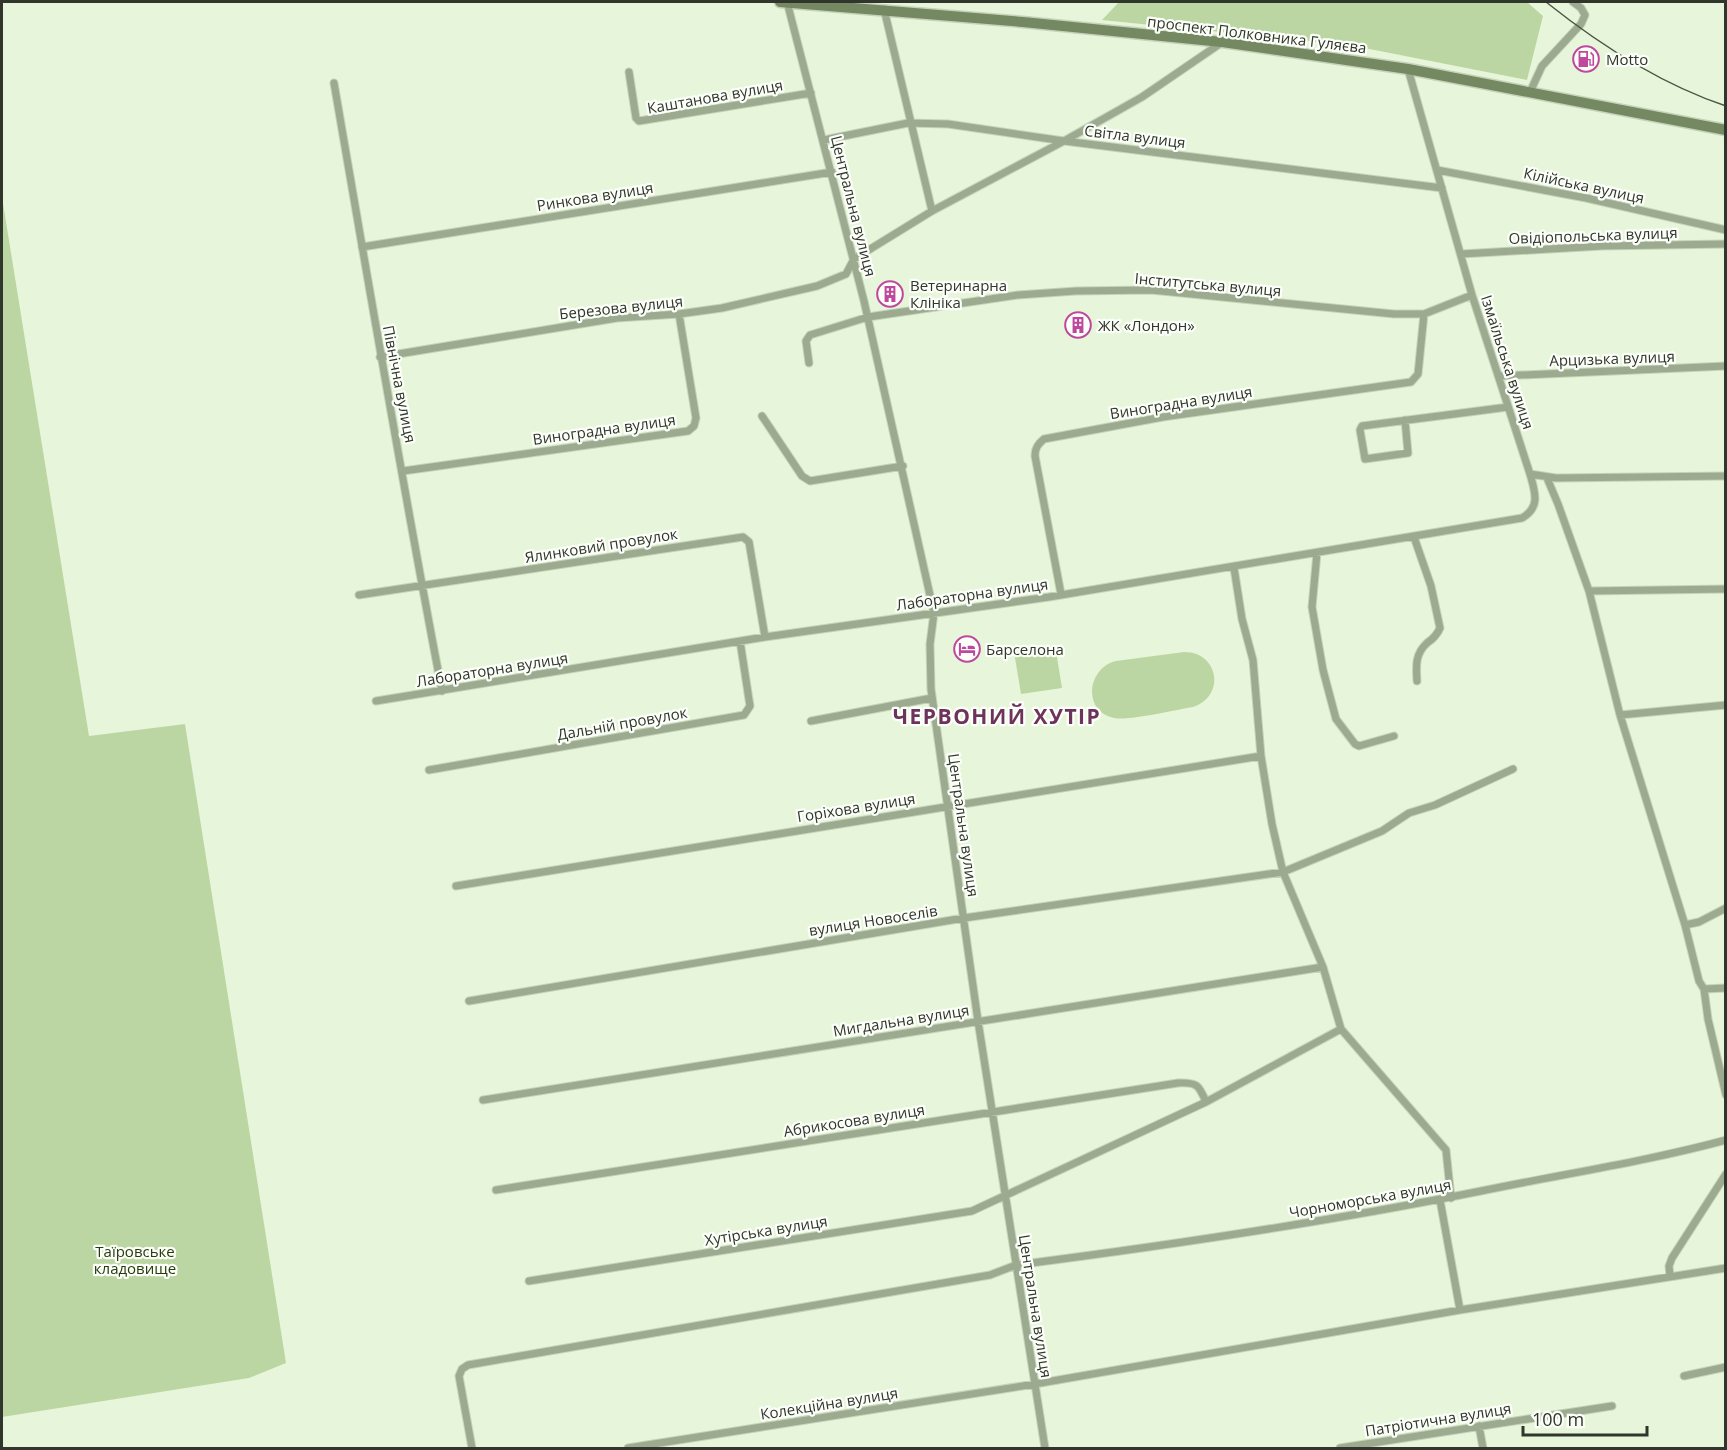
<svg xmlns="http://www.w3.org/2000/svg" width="1727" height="1450" font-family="'Open Sans',sans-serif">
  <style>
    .green { fill: #bcd6a3 }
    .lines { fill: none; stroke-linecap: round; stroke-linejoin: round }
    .street-casing { stroke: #c6d3ba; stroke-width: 9 }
    .secondary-casing { stroke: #c6d3ba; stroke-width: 13 }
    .street { stroke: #9caa90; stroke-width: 7 }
    .secondary { stroke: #748861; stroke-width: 10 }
    .tram { stroke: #4e5547; stroke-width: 1.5 }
    .labels { text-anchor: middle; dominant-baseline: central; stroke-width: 4.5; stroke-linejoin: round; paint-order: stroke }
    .street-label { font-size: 15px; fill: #30362b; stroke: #fcfff9 }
    .poi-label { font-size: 15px; fill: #30362b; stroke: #fcfff9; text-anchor: start }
    .park-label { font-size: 15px; fill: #283b0f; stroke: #fcfff9 }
    .district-label { font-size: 21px; font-weight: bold; letter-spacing: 1.5px; fill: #6e335c; stroke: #fcfff9 }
  </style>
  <rect width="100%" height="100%" fill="#e7f6da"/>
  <path class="green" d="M1119,2H1527L1543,16L1527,80L1349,45L1102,20Z
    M2,197L89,736L185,724L286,1363L249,1378L2,1417Z
    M1055,645L1062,688L1021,694L1014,652Z
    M1184,652C1219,652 1226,696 1193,707C1175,710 1129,721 1114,718C1082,711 1087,668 1116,661Z"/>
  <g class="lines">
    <g class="street-casing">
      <path id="street" d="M787,2L864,301L934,613L930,644L931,689L978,1021L1045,1448
        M884,9L932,211
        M629,72L636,118L639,121L811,93
        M334,83C369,286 403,488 442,691
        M1530,92L1542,66L1581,24L1585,15L1581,8L1573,2
        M824,140L908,123L948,124L1064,141L1442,188
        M1437,170L1586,198L1726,230
        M362,247L832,172
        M1461,254L1602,246L1726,244
        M380,357L617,318L679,314L722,308L817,286L846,274L854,259L932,211L1064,141L1142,97L1221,43
        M809,363L806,341L810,335L868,317L1018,295L1076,291L1151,290L1394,314H1424L1472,295
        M1499,376L1726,366
        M762,416L802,476L810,481L903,466
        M1405,420L1408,453L1365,459L1360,430L1362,426L1508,407
        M403,471L688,431L694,426L696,418L679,314
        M1530,474L1556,478L1726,476
        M1547,478L1558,504L1589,591L1726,589
        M1414,537L1431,586L1440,628C1437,635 1433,639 1427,643C1415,654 1416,666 1417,681
        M1317,553L1312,607L1323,670L1336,719L1355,744L1359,746L1394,736
        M1234,568L1242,619L1253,660L1261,756L1272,824L1283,872L1323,967L1341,1029L1446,1150L1451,1198
        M1589,591L1620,715L1726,705
        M1061,594L1035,456C1035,448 1038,444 1044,439L1163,417L1411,382L1418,374L1424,314
        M359,595L743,537L749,542L765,637
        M376,701L765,637L1049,597L1522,518C1541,507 1535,492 1530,474L1472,295L1408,69
        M1620,715L1685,925L1699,981L1704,989L1726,988
        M811,721L932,698
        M429,770L744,715L750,706L740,641
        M456,886L1261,756
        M1685,925L1699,922L1726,908
        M1704,989L1708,1019L1726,1095
        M469,1001L964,918L1283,872L1382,831L1409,813L1435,805L1513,769
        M483,1100L1323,967
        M496,1190L1178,1083C1197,1082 1199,1085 1206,1102
        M1440,1200L1460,1310
        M1670,1276L1669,1266L1672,1258L1726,1174
        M529,1281L972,1211L1206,1102L1341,1029
        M1684,1376L1726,1367
        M1479,1426L1483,1448
        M472,1448L459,1376L462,1369L468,1365L990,1275L1016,1265C1172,1245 1327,1222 1481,1191C1563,1174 1644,1162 1726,1140
        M628,1448L1035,1384L1460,1310L1726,1268
        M1340,1448L1612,1406"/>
    </g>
    <g class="secondary-casing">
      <path id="secondary" d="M780,2L1023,22L1222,42L1408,69L1726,130"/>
    </g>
    <use href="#street" class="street"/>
    <use href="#secondary" class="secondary"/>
    <path class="tram" d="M1546,2C1600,45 1660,84 1726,106"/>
  </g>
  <defs>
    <g id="fuel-ring" transform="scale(1.35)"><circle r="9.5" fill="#fcfff9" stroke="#be489e" stroke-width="1.5"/><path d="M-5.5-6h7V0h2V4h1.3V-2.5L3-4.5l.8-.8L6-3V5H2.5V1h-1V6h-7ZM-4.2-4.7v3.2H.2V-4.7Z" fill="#be489e"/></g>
    <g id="building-ring" transform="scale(1.35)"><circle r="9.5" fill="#fcfff9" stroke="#be489e" stroke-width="1.5"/><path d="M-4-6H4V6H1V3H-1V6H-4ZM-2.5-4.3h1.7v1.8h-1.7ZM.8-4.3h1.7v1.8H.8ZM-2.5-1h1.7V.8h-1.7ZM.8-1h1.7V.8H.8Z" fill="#be489e"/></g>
    <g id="hotel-ring" transform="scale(1.35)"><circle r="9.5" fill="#fcfff9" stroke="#be489e" stroke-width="1.5"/><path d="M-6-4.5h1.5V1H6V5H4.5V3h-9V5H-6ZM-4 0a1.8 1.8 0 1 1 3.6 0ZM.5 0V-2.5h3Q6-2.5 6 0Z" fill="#be489e"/></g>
  </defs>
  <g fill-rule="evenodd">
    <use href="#fuel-ring" x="1586" y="59"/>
    <use href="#building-ring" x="890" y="294"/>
    <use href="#building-ring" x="1078" y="325"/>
    <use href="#hotel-ring" x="967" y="649"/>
  </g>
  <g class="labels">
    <g class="street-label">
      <text transform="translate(1257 34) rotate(7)">проспект Полковника Гуляєва</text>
      <text transform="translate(715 96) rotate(-10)">Каштанова вулиця</text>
      <text transform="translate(1135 136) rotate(7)">Світла вулиця</text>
      <text transform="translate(1584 185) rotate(12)">Кілійська вулиця</text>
      <text transform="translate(595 196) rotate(-9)">Ринкова вулиця</text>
      <text transform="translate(854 206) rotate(76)">Центральна вулиця</text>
      <text transform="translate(1593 235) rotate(-2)">Овідіопольська вулиця</text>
      <text transform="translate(1208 284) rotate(5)">Інститутська вулиця</text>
      <text transform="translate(621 307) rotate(-6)">Березова вулиця</text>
      <text transform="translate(1612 358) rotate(-2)">Арцизька вулиця</text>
      <text transform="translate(1508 362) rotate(72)">Ізмаїльська вулиця</text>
      <text transform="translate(400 384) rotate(79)">Північна вулиця</text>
      <text transform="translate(1181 402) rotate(-9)">Виноградна вулиця</text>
      <text transform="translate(604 429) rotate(-8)">Виноградна вулиця</text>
      <text transform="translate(601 545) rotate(-9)">Ялинковий провулок</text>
      <text transform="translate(972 594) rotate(-8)">Лабораторна вулиця</text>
      <text transform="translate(492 669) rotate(-9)">Лабораторна вулиця</text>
      <text transform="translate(622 723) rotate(-10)">Дальній провулок</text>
      <text transform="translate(856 807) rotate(-9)">Горіхова вулиця</text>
      <text transform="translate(964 825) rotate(82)">Центральна вулиця</text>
      <text transform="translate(873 920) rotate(-9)">вулиця Новоселів</text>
      <text transform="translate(901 1020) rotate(-9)">Мигдальна вулиця</text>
      <text transform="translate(854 1120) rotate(-9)">Абрикосова вулиця</text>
      <text transform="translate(1370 1198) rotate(-10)">Чорноморська вулиця</text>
      <text transform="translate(766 1230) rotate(-9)">Хутірська вулиця</text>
      <text transform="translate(1036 1306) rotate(81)">Центральна вулиця</text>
      <text transform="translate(829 1403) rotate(-9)">Колекційна вулиця</text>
      <text transform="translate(1438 1419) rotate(-9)">Патріотична вулиця</text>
    </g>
    <g class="poi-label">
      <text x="1606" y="59">Motto</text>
      <text x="910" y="285">Ветеринарна<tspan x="910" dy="17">Клініка</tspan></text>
      <text x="1098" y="325">ЖК «Лондон»</text>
      <text x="986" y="649">Барселона</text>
    </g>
    <g class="park-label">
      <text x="135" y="1251">Таїровське<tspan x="135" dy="17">кладовище</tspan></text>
    </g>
    <g class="district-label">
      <text x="997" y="716">ЧЕРВОНИЙ ХУТІР</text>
    </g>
  </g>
  <rect width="1727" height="1450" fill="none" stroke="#30362b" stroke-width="6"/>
  <path d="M1523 1426v9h124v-9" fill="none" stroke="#30362b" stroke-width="3"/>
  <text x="1532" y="1426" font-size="18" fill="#30362b" stroke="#fcfff9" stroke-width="4.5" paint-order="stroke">100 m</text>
</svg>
